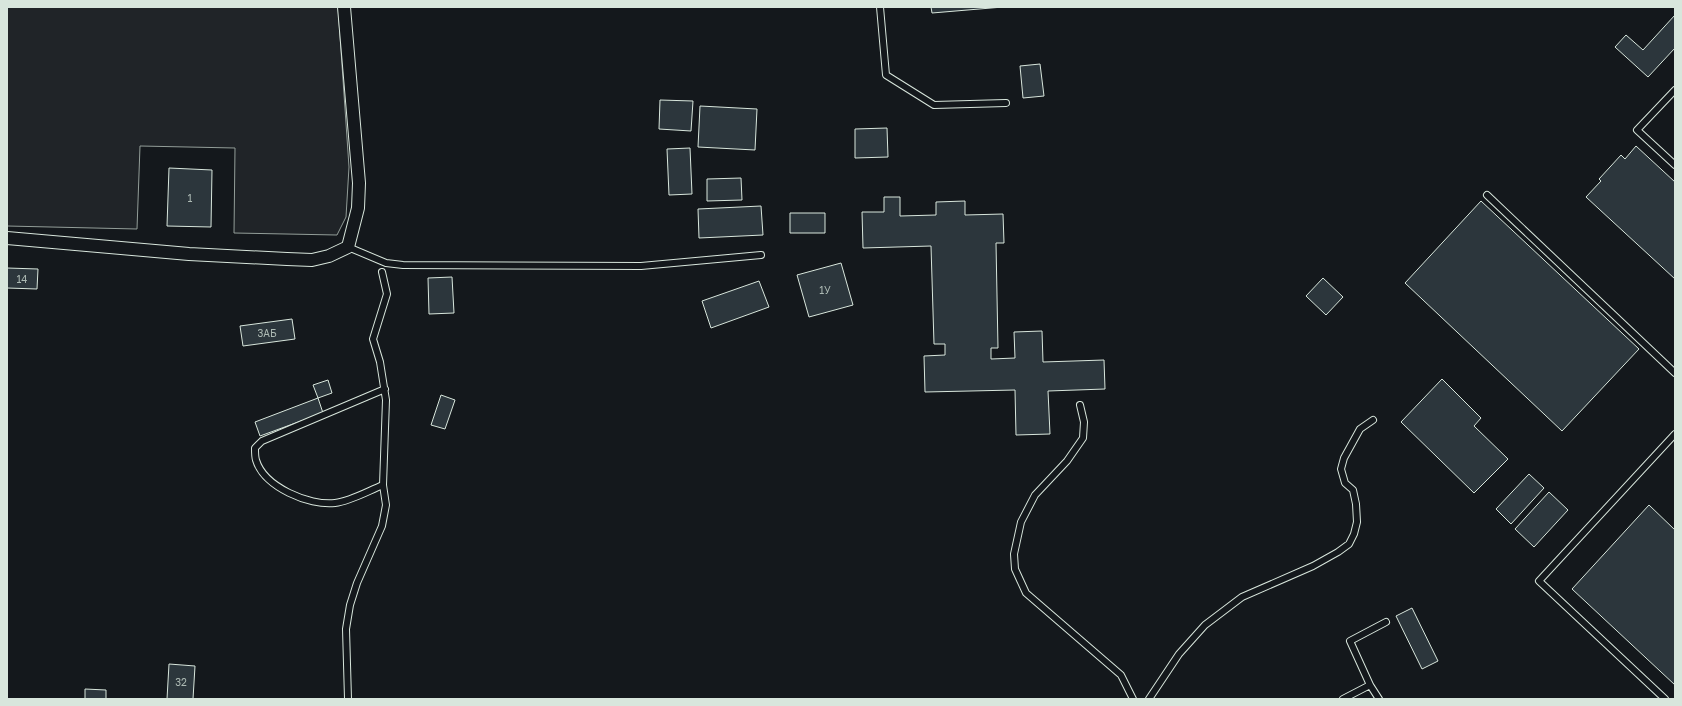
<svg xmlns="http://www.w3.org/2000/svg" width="1682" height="706" font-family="'Golos Text',sans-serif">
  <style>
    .green { fill: #202428; stroke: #939e99 }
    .building { fill: #2c363c; stroke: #d8e6dc }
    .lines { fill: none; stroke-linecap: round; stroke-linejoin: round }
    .service-casing { stroke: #d8e6dc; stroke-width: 8 }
    .minor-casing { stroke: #d8e6dc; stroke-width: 14 }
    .service { stroke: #14181c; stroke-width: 6 }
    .minor { stroke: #14181c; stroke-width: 12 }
    .labels { text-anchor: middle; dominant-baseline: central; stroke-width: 3; stroke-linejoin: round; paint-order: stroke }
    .number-label { font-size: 10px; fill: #adbab4 }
  </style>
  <rect width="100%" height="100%" fill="#14181c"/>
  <path class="green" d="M7,7H338L349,167L346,217L337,235L234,233L235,148L140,146L137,229L7,226Z"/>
  <path class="building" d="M931,7H1003L932,13Z
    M1675,15V48L1648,77L1615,47L1626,35L1643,50Z
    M1040,64L1044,96L1023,98L1020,66Z
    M660,100L693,101L691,131L659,129Z
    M700,106L757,109L755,150L698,147Z
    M887,128L888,157L855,158V129Z
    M1636,146L1675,182V279L1586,197L1601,181L1599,179L1621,155L1625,159Z
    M690,148L692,194L669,195L667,149Z
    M169,168L212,170L211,227L167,226Z
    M741,178L742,200L707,201V179Z
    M884,197H900V216L936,215V202L965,201V215L1003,214L1004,243H996L998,348H991V359L1015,358L1014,332L1042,331L1043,362L1104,360L1105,389L1048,391L1050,434L1016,435L1015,390L925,392L924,356L945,355V344H934L931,246L863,248L862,212H884Z
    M1481,201L1639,349L1562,431L1405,283Z
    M761,206L763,235L699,238L698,209Z
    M790,213H825V233H790Z
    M841,263L853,305L809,317L797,275Z
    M7,268L38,269L37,289L7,288Z
    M452,277L454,313L429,314L428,278Z
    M1323,278L1343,297L1326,315L1306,296Z
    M759,281L769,307L711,328L702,301Z
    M292,319L295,339L243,346L240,326Z
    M1442,379L1481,418L1474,426L1508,459L1474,493L1401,422Z
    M328,380L332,393L318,398L313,385Z
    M441,395L455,400L445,429L431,425Z
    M318,398L323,413L260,436L255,422Z
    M1529,474L1544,488L1511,524L1496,509Z
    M1549,492L1568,510L1534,547L1515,529Z
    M1649,505L1675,530V685L1572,589Z
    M1412,608L1438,661L1422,669L1396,616Z
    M169,664L195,666L193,699H167Z
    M85,689L106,690V699H85Z"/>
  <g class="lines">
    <g class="service-casing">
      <path id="service" d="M880,7L886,75L934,105L1006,103
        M1675,90L1637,130L1675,165
        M1487,195L1675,373
        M348,247L386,263L403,265L641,266L761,255
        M1080,405L1084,422L1083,438L1067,461L1035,495L1021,522L1014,554L1015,569L1026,593L1121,675L1133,699
        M383,485C368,491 351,501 335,503C309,506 264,487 256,460C255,457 255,452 255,448L262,441L385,389
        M348,699L346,629L350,605L357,583L382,526L386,505L383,485L386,400L380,362L373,339L387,294L382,272
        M1149,699L1179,654L1205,625L1242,597L1313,566L1338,552L1349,544L1354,534L1357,522L1356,504L1353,490L1345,483L1341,469L1344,458L1360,429L1373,420
        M1343,699L1370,685
        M1379,699L1370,685L1350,641L1386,622
        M1665,699L1539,581L1675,434"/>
    </g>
    <g class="minor-casing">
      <path id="minor" d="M7,238L189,254L287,259L312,260L329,256L348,247L358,208L359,183L344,7"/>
    </g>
    <use href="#service" class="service"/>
    <use href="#minor" class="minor"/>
  </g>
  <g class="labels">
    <g class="number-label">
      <text x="190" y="198">1</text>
      <text x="22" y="279">14</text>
      <text x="825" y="290">1У</text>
      <text x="267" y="333">3АБ</text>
      <text x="181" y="682">32</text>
    </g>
  </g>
  <rect width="1682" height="706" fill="none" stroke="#d8e6dc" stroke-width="16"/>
</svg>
